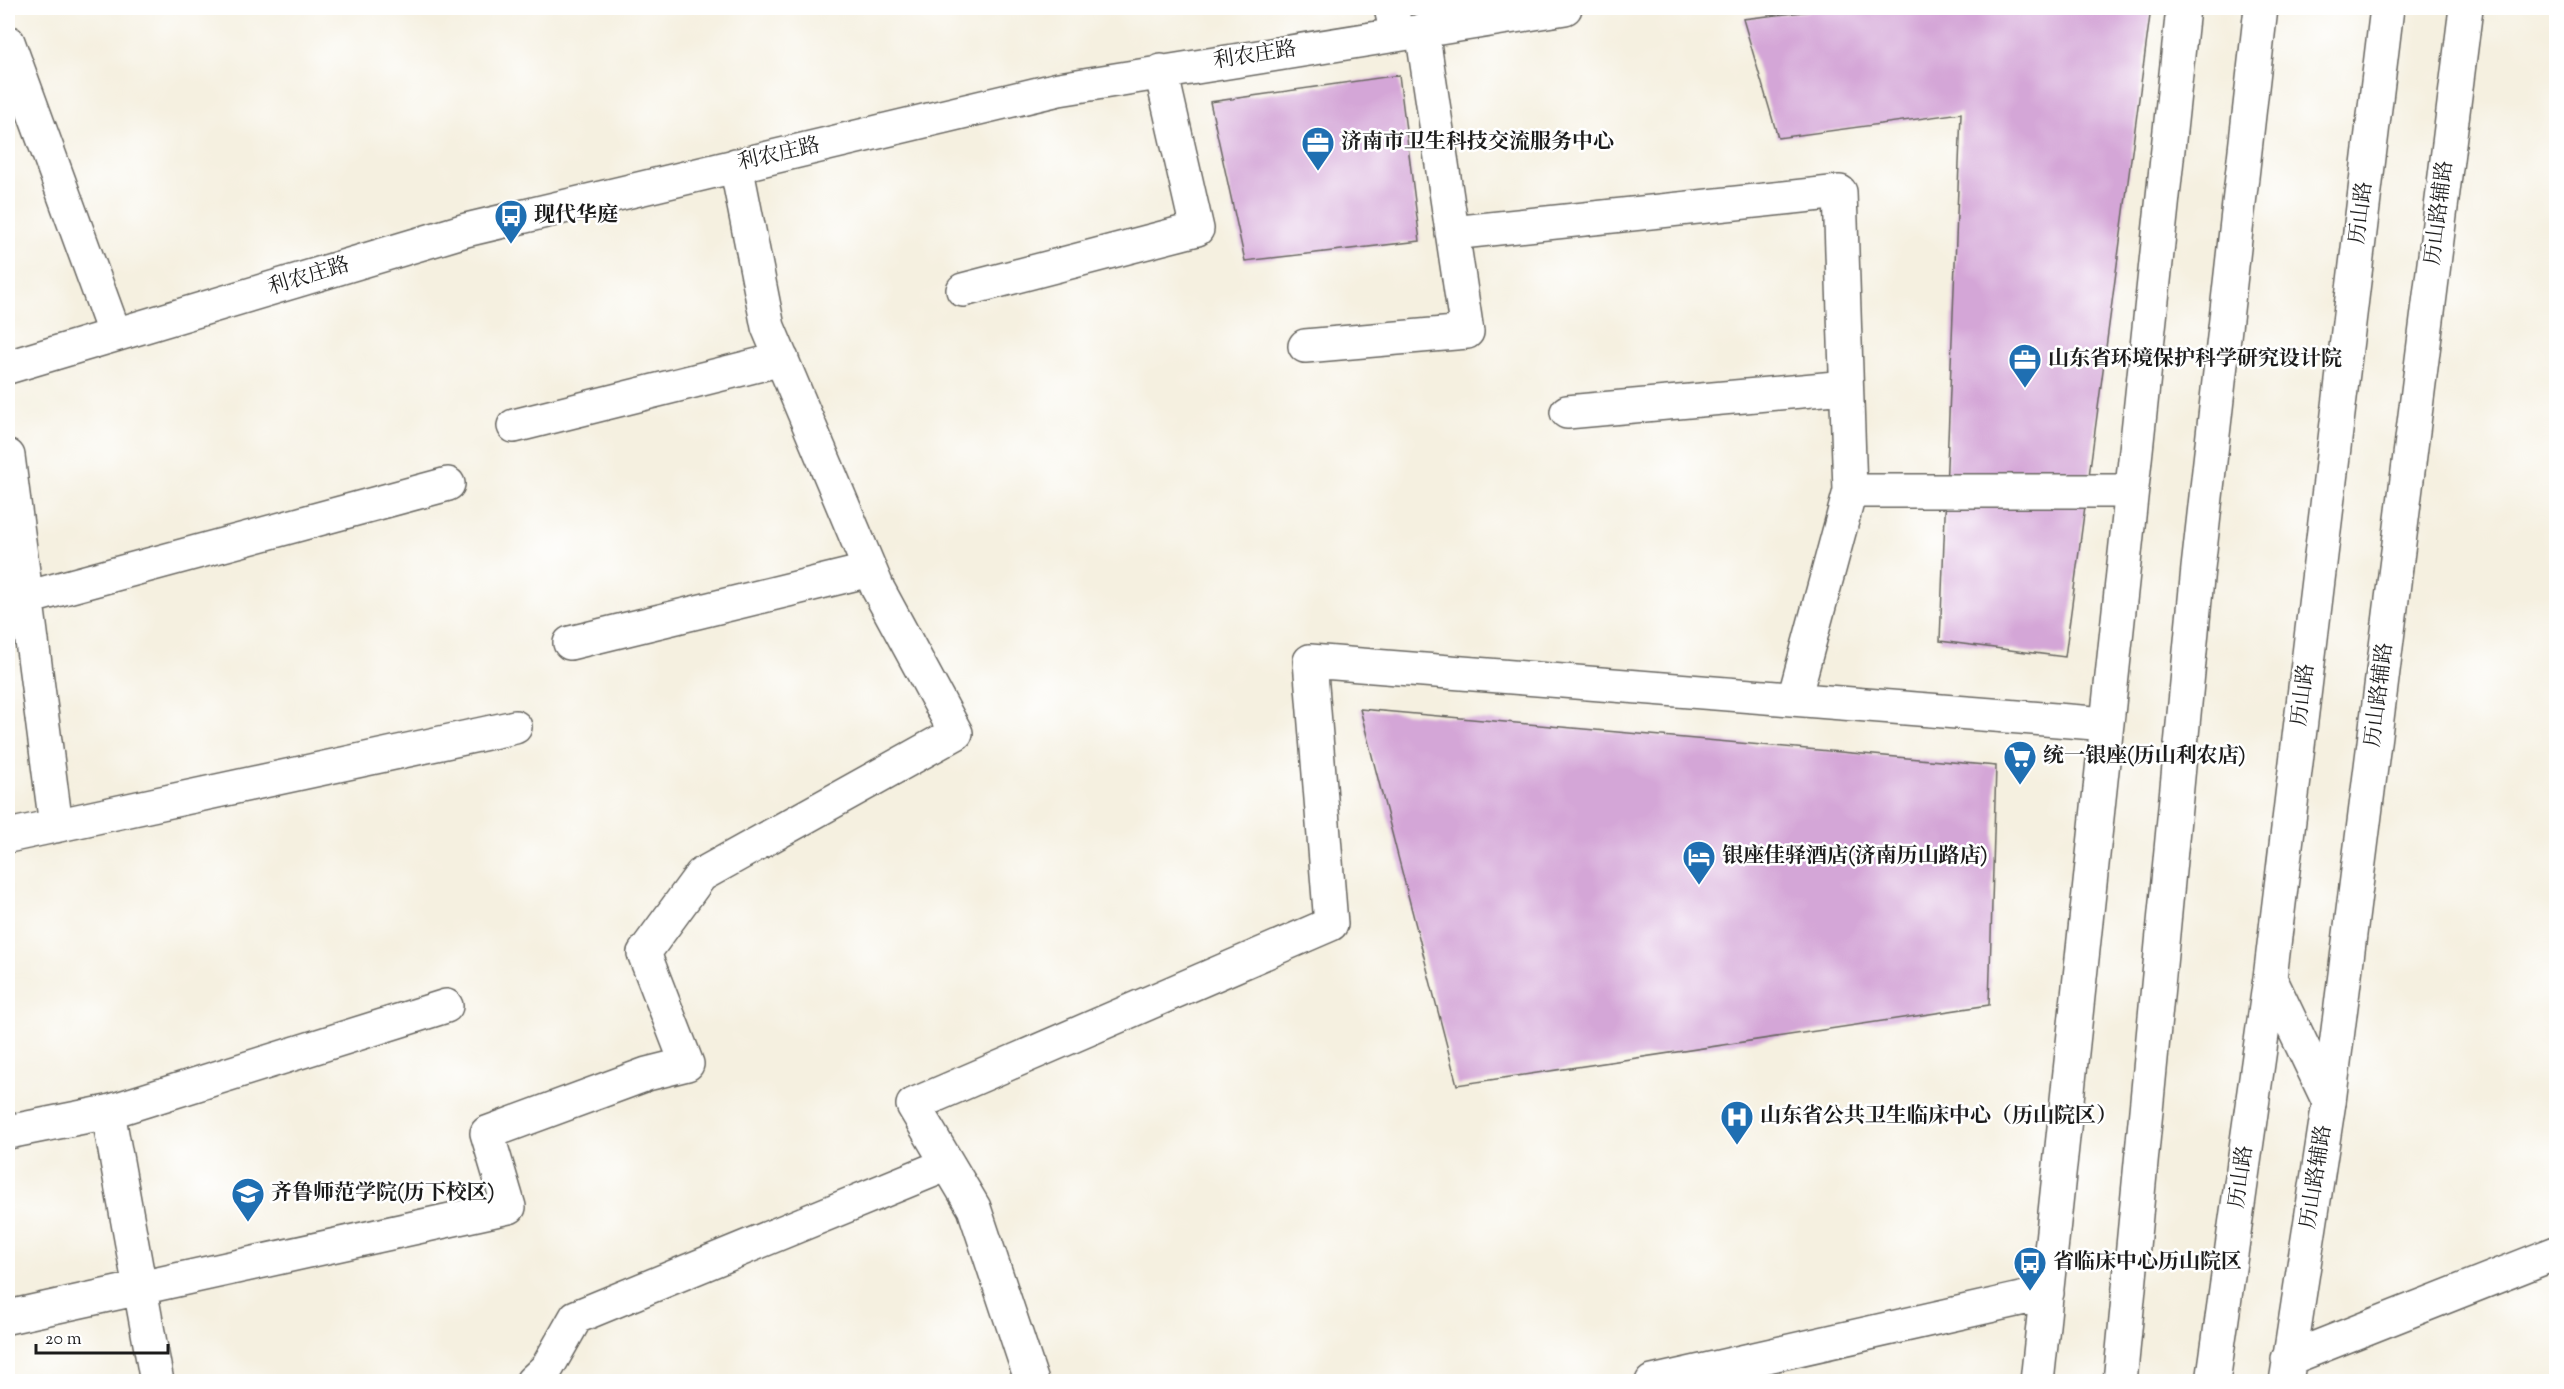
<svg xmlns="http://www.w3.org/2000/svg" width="2564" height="1389" font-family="'Sorts Mill Goudy','Noto Serif SC',serif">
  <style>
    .building { fill: #d4a6d7 }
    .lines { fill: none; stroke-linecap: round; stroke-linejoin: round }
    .minor-casing { stroke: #686661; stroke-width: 36 }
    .major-casing { stroke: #686661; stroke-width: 36 }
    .minor { stroke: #fff; stroke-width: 33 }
    .major { stroke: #fff; stroke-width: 33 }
    .labels { text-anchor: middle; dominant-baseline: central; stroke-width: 5; stroke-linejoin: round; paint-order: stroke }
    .street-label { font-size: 21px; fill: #1c1c1c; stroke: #fff }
    .poi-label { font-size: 21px; font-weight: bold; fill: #1c1c1c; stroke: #fff; text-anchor: start }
  </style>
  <rect width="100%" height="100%" fill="#fff"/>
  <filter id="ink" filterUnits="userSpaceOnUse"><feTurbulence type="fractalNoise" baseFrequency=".0167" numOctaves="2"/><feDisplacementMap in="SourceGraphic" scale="12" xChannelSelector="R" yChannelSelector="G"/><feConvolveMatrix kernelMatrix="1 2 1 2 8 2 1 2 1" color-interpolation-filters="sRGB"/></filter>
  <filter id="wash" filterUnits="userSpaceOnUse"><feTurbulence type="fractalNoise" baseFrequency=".008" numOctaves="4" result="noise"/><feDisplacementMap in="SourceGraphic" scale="24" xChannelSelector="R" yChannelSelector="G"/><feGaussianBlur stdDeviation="1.35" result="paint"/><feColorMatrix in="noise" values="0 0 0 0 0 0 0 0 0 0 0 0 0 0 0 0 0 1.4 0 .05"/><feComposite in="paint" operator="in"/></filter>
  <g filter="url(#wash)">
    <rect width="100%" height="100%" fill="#f5f0e0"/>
    <g id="blocks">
      <path class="building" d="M1836,8H2151L2065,657L1940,641L1961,113L1778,138L1743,19Z
        M1399,75L1420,241L1245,261L1210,102Z
        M1360,709L1996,766L1989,1005L1457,1085Z"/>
    </g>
  </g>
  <g filter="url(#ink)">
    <use href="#blocks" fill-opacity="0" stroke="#686661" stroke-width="1.5"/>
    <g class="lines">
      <g class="minor-casing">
        <path id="minor" d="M1391,8L1397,35
          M8,42L115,335
          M1452,233L1840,192L1850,491H2131
          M963,290L1197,229L1161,71
          M1305,346L1467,332L1422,30
          M8,367L466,230L1059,89L1565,8
          M1567,412L1846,387
          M514,426L782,359
          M8,456L56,826
          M8,603L448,484
          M570,643L870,570
          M1794,699L1850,491
          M8,836L515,727
          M108,1112L446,1006
          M8,1132L108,1112L157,1382
          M8,1317L509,1207L487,1133L647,1074L687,1064L644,953L701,875L956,733L878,589L768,327L736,165
          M2288,1359L2556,1253
          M532,1382L547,1368L576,1317L948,1164
          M1032,1382L974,1208L913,1105L1331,924L1310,661L2107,724
          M1652,1382L2047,1293
          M2037,1382L2183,8
          M2286,1382L2329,1102L2466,8"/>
      </g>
      <g class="major-casing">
        <path id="major" d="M2270,978L2329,1102
          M2120,1382L2198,568L2261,8
          M2213,1382L2270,978L2387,8"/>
      </g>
      <use href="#minor" class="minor"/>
      <use href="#major" class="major"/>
    </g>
  </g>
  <defs>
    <g id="office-pin" transform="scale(1.725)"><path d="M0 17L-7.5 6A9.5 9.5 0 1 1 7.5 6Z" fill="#1f6fb2" stroke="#fff"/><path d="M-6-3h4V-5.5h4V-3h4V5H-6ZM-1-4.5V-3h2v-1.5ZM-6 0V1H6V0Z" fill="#fff"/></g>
    <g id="bus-pin" transform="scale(1.725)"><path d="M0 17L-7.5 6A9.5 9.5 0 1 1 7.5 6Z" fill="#1f6fb2" stroke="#fff"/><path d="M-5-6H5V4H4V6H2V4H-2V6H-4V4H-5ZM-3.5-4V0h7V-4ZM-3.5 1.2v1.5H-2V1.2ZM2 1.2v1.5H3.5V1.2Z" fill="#fff"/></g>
    <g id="supermarket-pin" transform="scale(1.725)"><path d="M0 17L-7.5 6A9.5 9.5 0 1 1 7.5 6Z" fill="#1f6fb2" stroke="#fff"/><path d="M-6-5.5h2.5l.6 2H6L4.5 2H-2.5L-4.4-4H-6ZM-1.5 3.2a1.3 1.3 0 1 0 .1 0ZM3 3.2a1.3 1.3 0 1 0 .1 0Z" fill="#fff"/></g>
    <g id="hotel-pin" transform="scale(1.725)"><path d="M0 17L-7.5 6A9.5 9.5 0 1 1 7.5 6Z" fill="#1f6fb2" stroke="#fff"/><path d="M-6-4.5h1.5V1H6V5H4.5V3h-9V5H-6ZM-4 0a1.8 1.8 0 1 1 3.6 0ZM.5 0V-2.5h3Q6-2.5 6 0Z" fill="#fff"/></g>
    <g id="hospital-pin" transform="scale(1.725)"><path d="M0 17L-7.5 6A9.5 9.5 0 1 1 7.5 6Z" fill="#1f6fb2" stroke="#fff"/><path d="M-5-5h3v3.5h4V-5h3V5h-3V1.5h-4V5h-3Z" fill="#fff"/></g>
    <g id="university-pin" transform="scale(1.725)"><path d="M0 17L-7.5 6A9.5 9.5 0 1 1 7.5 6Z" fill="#1f6fb2" stroke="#fff"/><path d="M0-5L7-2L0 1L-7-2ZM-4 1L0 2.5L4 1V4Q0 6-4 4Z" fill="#fff"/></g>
  </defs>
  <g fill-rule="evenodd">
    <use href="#office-pin" x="1318" y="143"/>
    <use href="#bus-pin" x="511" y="216"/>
    <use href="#office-pin" x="2025" y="360"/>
    <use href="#supermarket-pin" x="2020" y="757"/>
    <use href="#hotel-pin" x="1699" y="857"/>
    <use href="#hospital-pin" x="1737" y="1117"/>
    <use href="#university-pin" x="248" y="1194"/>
    <use href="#bus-pin" x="2030" y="1263"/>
  </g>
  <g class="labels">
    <g class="street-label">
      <text transform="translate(1255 56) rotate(-9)">利农庄路</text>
      <text transform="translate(779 155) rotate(-13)">利农庄路</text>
      <text transform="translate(2362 213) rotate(-83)">历山路</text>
      <text transform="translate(2440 213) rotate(-83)">历山路辅路</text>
      <text transform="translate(309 277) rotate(-17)">利农庄路</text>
      <text transform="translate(2304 695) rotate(-83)">历山路</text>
      <text transform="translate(2380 695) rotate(-83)">历山路辅路</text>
      <text transform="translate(2242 1177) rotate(-82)">历山路</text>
      <text transform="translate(2317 1177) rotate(-81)">历山路辅路</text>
    </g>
    <g class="poi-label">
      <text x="1341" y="143">济南市卫生科技交流服务中心</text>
      <text x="534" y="216">现代华庭</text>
      <text x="2048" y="360">山东省环境保护科学研究设计院</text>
      <text x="2043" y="757">统一银座(历山利农店)</text>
      <text x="1722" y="857">银座佳驿酒店(济南历山路店)</text>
      <text x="1760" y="1117">山东省公共卫生临床中心（历山院区）</text>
      <text x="271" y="1194">齐鲁师范学院(历下校区)</text>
      <text x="2053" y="1263">省临床中心历山院区</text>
    </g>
  </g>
  <rect width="2564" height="1389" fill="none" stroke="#fff" stroke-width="30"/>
  <path d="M36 1344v9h132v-9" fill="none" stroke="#1c1c1c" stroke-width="3"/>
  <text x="45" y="1344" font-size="18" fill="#1c1c1c" stroke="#ffffff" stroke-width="4.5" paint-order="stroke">20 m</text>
</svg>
